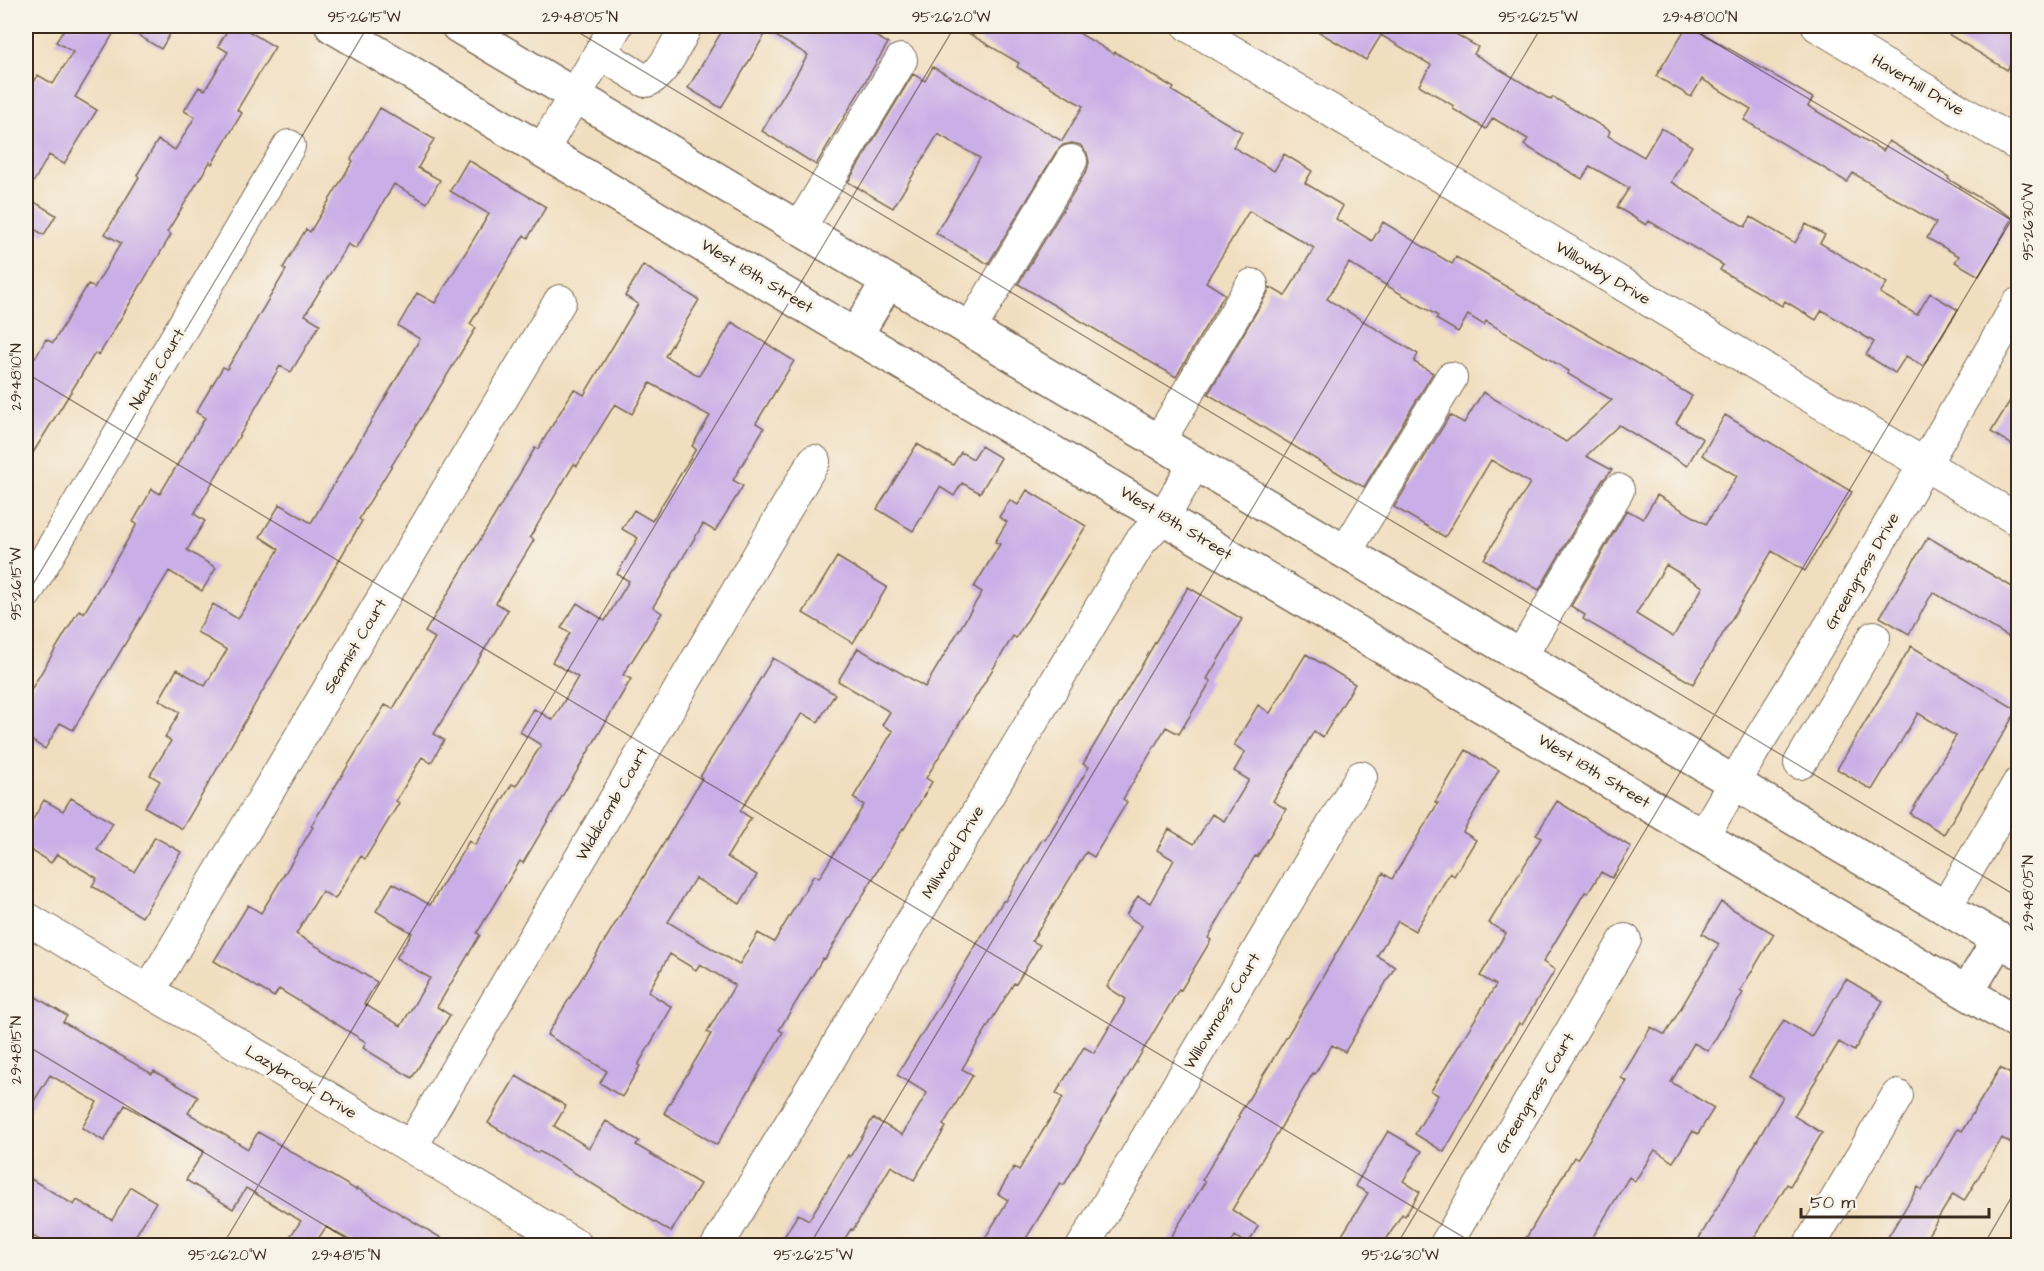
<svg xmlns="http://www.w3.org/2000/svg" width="2044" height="1271" font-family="'Architects Daughter',sans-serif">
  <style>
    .building { fill: #caaee7; fill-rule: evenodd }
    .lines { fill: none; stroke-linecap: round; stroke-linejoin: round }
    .minor-casing { stroke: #7b6956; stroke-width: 34 }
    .major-casing { stroke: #7b6956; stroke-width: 36 }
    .minor { stroke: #fff; stroke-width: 32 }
    .major { stroke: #fff; stroke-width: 33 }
    .ticks { fill: none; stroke: #3b2a1e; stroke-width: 1.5; stroke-opacity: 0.45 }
    .labels { text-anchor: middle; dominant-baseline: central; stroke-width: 6; stroke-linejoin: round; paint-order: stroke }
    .street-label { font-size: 16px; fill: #3b2a1e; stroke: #f7f3e8 }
    .neatline { fill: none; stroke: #3b2a1e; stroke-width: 2 }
    .ticks-label { font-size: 15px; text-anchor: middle; fill: #3b2a1e }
  </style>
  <rect width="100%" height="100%" fill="#f7f3e8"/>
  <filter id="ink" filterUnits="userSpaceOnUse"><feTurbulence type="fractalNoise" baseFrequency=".0167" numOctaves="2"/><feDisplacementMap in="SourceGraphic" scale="12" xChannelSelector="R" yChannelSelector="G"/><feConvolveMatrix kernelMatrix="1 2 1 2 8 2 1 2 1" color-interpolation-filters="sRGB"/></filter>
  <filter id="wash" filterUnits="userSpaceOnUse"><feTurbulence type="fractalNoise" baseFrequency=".008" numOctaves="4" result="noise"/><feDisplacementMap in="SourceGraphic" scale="24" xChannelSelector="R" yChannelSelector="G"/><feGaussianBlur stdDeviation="1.35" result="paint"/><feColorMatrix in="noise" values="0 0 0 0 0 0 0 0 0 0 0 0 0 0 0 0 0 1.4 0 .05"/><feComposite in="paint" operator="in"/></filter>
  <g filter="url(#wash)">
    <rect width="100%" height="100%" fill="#f1debf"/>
    <g id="blocks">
      <path class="building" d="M66,26H118L75,97L97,110L64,164L49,155L26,195V95L38,75L53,84L73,52L56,42Z
        M123,26H175L161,49Z
        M230,26H240L275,47L237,110L242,113L212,164L210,162L167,232L171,235L127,308L99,355L95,353L26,464V350L36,357L46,339L53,343L88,284L94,288L121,243L105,234L139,177L137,175L158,140L175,150L195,117L184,111L199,87L205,90L228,52L218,46Z
        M725,26H872L868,32L888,43L816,165L762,131L808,55L767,31L721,108L688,88Z
        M956,26H1067L1114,54L1115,52L1174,88L1172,91L1242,132L1233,147L1274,171L1284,154L1312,171L1305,183L1343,206L1336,219L1372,241L1383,222L1452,264L1456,257L1692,396L1676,423L1703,439L1687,466L1619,425L1586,456L1612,470L1602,481L1539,590L1520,579L1519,580L1484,559L1530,483L1491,460L1445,537L1394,507L1450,415L1464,423L1483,392L1566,442L1612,400L1568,374L1569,371L1486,321L1484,325L1468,315L1458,332L1436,319L1438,316L1349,263L1327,299L1418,354L1414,362L1433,373L1364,487L1345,477L1208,394L1267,294L1270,287L1285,296L1314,248L1278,227L1249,211L1206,282L1225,294L1176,377L1018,284L1087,170L1089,162L1087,153L1080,145L1072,143L1063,145L1056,152L988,264L936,233L980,158L938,134L893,208L848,182L913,74L925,81L933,67L1062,141L1083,106L1017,67L1019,63Z
        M1309,26H1442L1478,47L1474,54L1551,100L1553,97L1610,131L1608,136L1644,157L1661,128L1692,146L1671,182L1745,227L1751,217L1795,243L1806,224L1825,235L1820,243L1887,283L1880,293L1917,315L1930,293L1958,310L1923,366L1906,356L1895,373L1866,355L1874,342L1822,310L1816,320L1785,301L1782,306L1720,270L1723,265L1649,221L1646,225L1617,207L1629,188L1590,166L1582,179L1524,145L1528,139L1493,118L1486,129L1453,109L1454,106L1419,85L1431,65L1381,35L1366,60Z
        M1687,26H1690L1813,98L1808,106L1883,151L1889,141L1949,177L1948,179L2013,218L1979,276L1955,262L1959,256L1927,238L1936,223L1853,173L1847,182L1744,120L1751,109L1702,79L1691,97L1656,76Z
        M1935,26H2019V51L2007,70Z
        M380,108L434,139L418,168L440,180L427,203L394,184L356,249L348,244L305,315L320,324L291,372L280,366L194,514L205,521L187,550L216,568L202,591L169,571L73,730L60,723L45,749L26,737V698L79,610L84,613L137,524L133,522L152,489L160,494L205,418L196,412L223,367L227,369L286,270L283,268L306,229L310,232L353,161L351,159Z
        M468,160L546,207L528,238L524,235L470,324L476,328L359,519L362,521L182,829L145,807L160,781L150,775L171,741L165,737L180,712L159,700L177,669L205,686L227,650L197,632L213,604L238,619L279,549L260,537L280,504L311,523L420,339L398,326L417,293L435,303L489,214L450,191Z
        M26,197L56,215L44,235L26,224Z
        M643,265L699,300L665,356L699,376L732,322L794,361L756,423L764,428L733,480L743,486L715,531L703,524L653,607L662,613L623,675L631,679L523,863L520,861L477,933L480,935L437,1007L450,1015L412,1078L363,1048L366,1042L279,989L274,997L214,961L248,905L261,913L313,827L311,826L385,705L393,709L435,638L425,632L535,448L538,449L574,389L584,395L638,304L625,296ZM650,383L710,416L692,446L696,449L652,521L634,510L622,529L638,538L617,574L629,581L605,621L577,603L561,628L570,633L552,662L578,677L553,720L534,709L520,732L541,745L516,786L512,784L475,845L469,841L430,905L393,883L376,911L412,933L396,958L430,978L401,1026L364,1004L377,982L296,934L322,891L335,899L361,856L365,859L399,803L396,801L422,757L431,763L444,740L434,734L508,610L496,603L534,540L530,537L574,464L577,466L615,404L632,414Z
        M2019,386V449L1991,432Z
        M1725,415L1852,492L1805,571L1772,551L1693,684L1583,619L1585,615L1571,606L1627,510L1643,519L1657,495L1706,524L1737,476L1702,455ZM1666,565L1703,587L1673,637L1636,614Z
        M917,444L953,465L961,452L973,459L981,446L1001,458L980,493L962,483L954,496L940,487L913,531L877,509Z
        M1027,490L1086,526L1016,638L1013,636L926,778L932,782L904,829L903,828L825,959L823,958L779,1030L783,1032L717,1145L664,1113L711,1034L707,1032L735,985L700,964L696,970L670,954L648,992L672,1007L638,1065L640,1066L622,1097L600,1083L607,1071L547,1035L654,860L702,778L700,777L773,658L835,694L818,722L802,713L740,811L751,818L727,857L757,875L740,904L695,878L668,922L739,965L758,933L774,942L814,875L819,878L864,805L853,798L893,731L882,725L890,712L838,681L858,648L925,687L982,592L974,587L1000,544L995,542L1007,522L999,517L1010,500L1018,505Z
        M1928,537L2019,591V643L1933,592L1909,634L1880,617Z
        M837,557L887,587L853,643L803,613Z
        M1188,587L1242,619L1207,679L1211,681L1179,734L1166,727L1123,799L1127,802L1094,857L1086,852L1032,941L1040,945L1016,984L1014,983L962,1069L973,1075L943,1125L946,1127L914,1180L891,1166L853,1230L851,1229L841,1245H779L798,1214L809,1220L848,1155L850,1157L873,1118L902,1135L927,1093L897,1075L1003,901H1005L1043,838L1045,840L1089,767L1083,764Z
        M1911,646L2017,710L1944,834L1910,814L1956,736L1918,713L1872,790L1837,769Z
        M1306,654L1355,684L1323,737L1314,731L1273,801L1286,809L1257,857L1255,856L1208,938L1211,940L1181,990L1179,989L1064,1185L1060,1183L1022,1245H981L1008,1200L998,1194L1014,1167L1019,1170L1063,1098L1056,1093L1084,1047L1094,1053L1126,999L1107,987L1142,926L1126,915L1138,896L1150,903L1174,860L1157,850L1169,829L1194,844L1212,814L1224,821L1249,780L1234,771L1245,752L1234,745L1258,705L1270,713Z
        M1466,750L1499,770L1463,832L1476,840L1454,876L1450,873L1415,931L1398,921L1377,956L1395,967L1345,1052L1332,1045L1315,1074L1313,1073L1232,1210L1258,1226L1248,1244L1235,1236L1230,1245H1166L1205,1182L1202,1180L1240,1117L1238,1116L1308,1002L1383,873L1392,879L1438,803L1435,802Z
        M71,798L113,823L97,850L134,872L155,837L181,852L142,917L92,886L97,878L57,854L51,863L26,847V832L44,800L63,811Z
        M1557,801L1631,847L1612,878L1601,872L1588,893L1585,892L1543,962L1555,970L1522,1025L1519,1023L1444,1152L1415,1134L1438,1095L1431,1091L1496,985L1480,976L1506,933L1489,923L1541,838L1536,835Z
        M1721,902L1774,934L1740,991L1743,993L1708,1051L1694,1043L1671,1082L1714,1108L1698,1134L1693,1131L1673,1162L1655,1150L1635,1181L1629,1177L1588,1245H1522L1574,1157L1577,1159L1627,1081L1621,1078L1651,1027L1665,1035L1719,944L1702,934Z
        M1846,979L1883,1001L1854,1051L1839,1042L1794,1116L1822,1133L1790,1186L1787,1184L1750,1245H1695L1783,1097L1749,1077L1784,1020L1811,1037Z
        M26,991L67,1016L63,1022L152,1074L154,1071L198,1097L188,1113L248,1149L258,1132L356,1190L357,1188L453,1245H358L326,1227L314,1245H284L301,1221L246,1188L233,1209L186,1180L204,1151L125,1105L104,1141L82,1128L97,1102L50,1075L26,1114Z
        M2000,1068L2019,1079V1148L2002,1138L1964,1201L1953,1194L1922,1245H1901L1888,1237L1918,1187L1922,1190L1958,1129L1962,1131Z
        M516,1076L566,1106L554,1126L589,1148L606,1121L639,1141L636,1145L700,1184L671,1232L539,1151L538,1153L488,1123Z
        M1388,1131L1422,1151L1403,1181L1420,1192L1405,1216L1402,1214L1383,1245H1336L1368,1193L1355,1186Z
        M26,1176L74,1205L77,1200L112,1220L131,1187L156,1202L130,1245H48L26,1232Z"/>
    </g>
  </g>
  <g filter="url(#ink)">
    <use href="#blocks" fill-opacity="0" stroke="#7b6956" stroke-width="1.5"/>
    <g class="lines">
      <g class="minor-casing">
        <path id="minor" d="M1189,26L2018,520
          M1818,26L2018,145
          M600,53L645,81C661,80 679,39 686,26
          M543,149L616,26
          M800,227L901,60
          M970,329L1071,161
          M1159,441L1252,285
          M1346,551L1451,378
          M26,593L289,146
          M1521,656L1618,490
          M1800,763L1874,637
          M1703,836L1760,739L1829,628L2018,304
          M1945,908L2018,784
          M26,918L577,1246
          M149,991L560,301
          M411,1147L814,461
          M717,1246L1140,542L1164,516L1195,463
          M1083,1246L1361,777
          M1445,1246L1625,940
          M1809,1246L1897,1096"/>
      </g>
      <g class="major-casing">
        <path id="major" d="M332,26L2018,1023
          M458,26L2018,951
          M856,335L888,281
          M1967,992L1999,939"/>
      </g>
      <use href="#minor" class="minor"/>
      <use href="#major" class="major"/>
    </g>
  </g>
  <path class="ticks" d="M568,26L2018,897M1687,26L2018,224M26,373L1478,1246M26,596L368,26M26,1045L359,1246M222,1246L955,26M809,1246L1542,26M1396,1246L2018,209M1983,1246L2018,1186"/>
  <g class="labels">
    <g class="street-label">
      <text transform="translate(1918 85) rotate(31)">Haverhill Drive</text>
      <text transform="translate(1603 273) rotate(31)">Willowby Drive</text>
      <text transform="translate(757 276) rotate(31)">West 18th Street</text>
      <text transform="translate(157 369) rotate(-59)">Nauts Court</text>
      <text transform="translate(1176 523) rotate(31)">West 18th Street</text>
      <text transform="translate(1862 571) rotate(-60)">Greengrass Drive</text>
      <text transform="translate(355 646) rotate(-59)">Seamist Court</text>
      <text transform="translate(1594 771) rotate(31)">West 18th Street</text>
      <text transform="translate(612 804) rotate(-60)">Widdicomb Court</text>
      <text transform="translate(953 852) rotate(-59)">Millwood Drive</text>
      <text transform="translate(1222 1011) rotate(-59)">Willowmoss Court</text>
      <text transform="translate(301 1082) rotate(31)">Lazybrook Drive</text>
      <text transform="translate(1535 1093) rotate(-59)">Greengrass Court</text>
    </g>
  </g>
  <rect width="2044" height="1271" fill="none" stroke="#f7f3e8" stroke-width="66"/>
  <path d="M1801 1208v9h188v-9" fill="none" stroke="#3b2a1e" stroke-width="3"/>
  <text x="1810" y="1208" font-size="18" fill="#3b2a1e" stroke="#f7f3e8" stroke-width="4.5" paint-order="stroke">50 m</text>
  <rect x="33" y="33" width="1978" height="1205" class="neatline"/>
  <g class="ticks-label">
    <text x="364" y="22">95°26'15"W</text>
    <text x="580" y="22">29°48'05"N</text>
    <text x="951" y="22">95°26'20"W</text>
    <text x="1538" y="22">95°26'25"W</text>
    <text x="1700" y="22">29°48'00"N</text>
    <text transform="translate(2028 222) rotate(-90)" y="5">95°26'30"W</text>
    <text transform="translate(16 377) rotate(-90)" y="5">29°48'10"N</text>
    <text transform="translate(16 584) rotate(-90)" y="5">95°26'15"W</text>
    <text transform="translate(2028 893) rotate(-90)" y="5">29°48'05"N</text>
    <text transform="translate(16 1050) rotate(-90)" y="5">29°48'15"N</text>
    <text x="227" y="1260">95°26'20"W</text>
    <text x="346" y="1260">29°48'15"N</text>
    <text x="813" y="1260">95°26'25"W</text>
    <text x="1400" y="1260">95°26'30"W</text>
  </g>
</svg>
